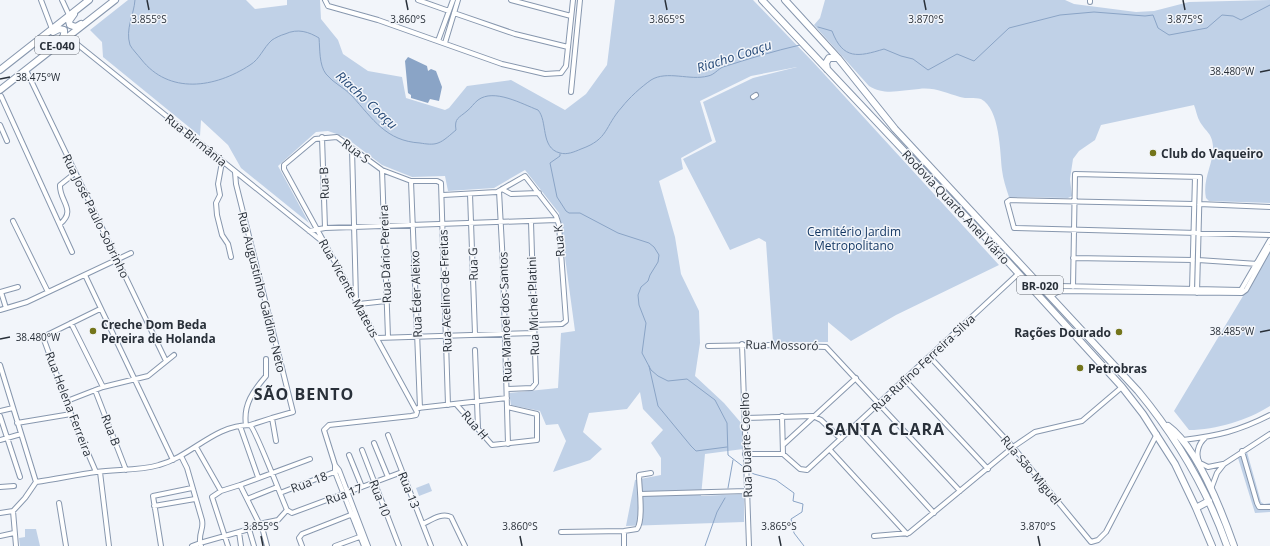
<svg xmlns="http://www.w3.org/2000/svg" width="1270" height="546" font-family="'Open Sans',sans-serif">
  <style>
    .green { fill: #c0d1e7 }
    .water { fill: #8aa4c6 }
    .lines { fill: none; stroke-linecap: round; stroke-linejoin: round }
    .stream { stroke: #8aa4c6; stroke-width: 1 }
    .minor-casing { stroke: #8797ae; stroke-width: 6 }
    .highway-casing { stroke: #8797ae; stroke-width: 8 }
    .minor { stroke: #fff; stroke-width: 4 }
    .highway { stroke: #fff; stroke-width: 6 }
    .ticks { fill: none; stroke: #293039; stroke-width: 1.5 }
    .poi-dot { fill: #74751b; stroke: #f2f5fa; stroke-width: 1.5 }
    .labels { text-anchor: middle; dominant-baseline: central; stroke-width: 3; stroke-linejoin: round; paint-order: stroke }
    .shield { fill: #f2f5fa; stroke: #656b73; stroke-width: 1 }
    .shield-label { font-size: 11px; font-weight: bold; fill: #293039 }
    .street-label { font-size: 12px; fill: #293039; stroke: #f2f5fa }
    .poi-label { font-size: 12px; font-weight: bold; fill: #293039; stroke: #f2f5fa; text-anchor: start }
    .park-label { font-size: 12px; fill: #143864; stroke: #f2f5fa }
    .water-label { font-size: 13px; font-style: italic; fill: #254977; stroke: #f2f5fa }
    .district-label { font-size: 16px; font-weight: bold; letter-spacing: 1px; fill: #293039; stroke: #f2f5fa }
    .ticks-label { font-size: 10px; text-anchor: middle; fill: #293039; stroke: #f2f5fa; stroke-width: 3; stroke-linejoin: round; paint-order: stroke }
  </style>
  <rect width="100%" height="100%" fill="#f2f5fa"/>
  <path class="green" d="M128,0H246L255,9L287,5V0H320L321,19L338,40L343,54L368,71L402,77L406,98L445,110L449,108L467,86L511,80L565,110L586,94L607,65L615,0H753L814,63L999,265L896,315L851,341L828,322V342H773L766,242L759,238L730,250L683,159L716,142L703,102L753,78L797,67L751,76L700,101L712,141L681,158L683,169L659,181L675,237L681,274L699,311L700,343L695,376L724,403L742,424L743,449L705,454L701,496L744,494V522L626,526L635,480L661,475V458L651,443L663,430L643,409L640,392L627,409L589,413L583,432L602,449L590,460L553,472L566,441L558,424L546,425L540,411L511,405L509,393L558,388L561,333L575,331L559,213L525,170L494,188L448,191L445,176L412,177L382,165L345,137L328,131L316,132L278,166L309,223L241,168L228,145L201,120L200,136L103,57L102,42L90,30Z
    M825,0H1065L1074,4L1136,12L1154,11L1189,2L1270,0V203L1209,201L1206,198C1202,179 1214,163 1213,146C1212,133 1206,132 1200,122C1197,117 1196,110 1194,105L1101,125L1095,140L1079,151L1073,159L1070,179L1072,196L1068,198L1009,197C1006,188 1003,179 1002,170C1000,152 1000,109 981,99C975,97 966,99 960,97C946,93 934,87 919,89C901,90 885,96 869,86L814,25L820,18Z
    M1270,251V406C1248,420 1216,430 1189,430L1174,411Z
    M1270,436L1247,452L1261,502L1264,504L1270,503V506L1262,505L1259,502L1245,454Z
    M1241,456L1257,508L1260,510H1270V512L1255,513L1238,458Z
    M429,483L432,491L419,496L416,488Z
    M25,529H36L40,546H20L19,538L25,537Z"/>
  <path class="water" d="M408,57L427,66L428,71L431,69L436,71L442,87L439,101L430,99L428,103L411,98V95L408,93L405,61Z"/>
  <g class="lines">
    <path class="stream" d="M135,0C134,15 125,29 130,45C132,49 138,55 141,59C169,95 215,88 250,65C260,59 263,48 272,40C275,38 281,35 285,34C298,28 309,32 319,38C320,49 319,65 326,74C333,83 345,88 352,96C373,119 386,141 420,143C426,144 433,145 438,143C444,141 451,134 456,130C454,118 459,118 467,111C471,108 474,103 478,100C494,88 522,104 538,110C548,121 540,148 560,153C567,155 574,152 581,149C609,139 604,127 622,107C629,98 641,87 651,80C667,70 690,81 708,76C714,75 718,69 723,67C748,59 774,51 800,45
      M818,27L832,31C843,60 858,57 884,49L901,56L913,59L928,70L957,54L974,61L1009,28L1060,15L1094,12L1145,16L1153,15L1158,28L1169,35L1207,28L1222,15L1233,16L1241,20L1270,5
      M560,154V156L550,163L557,197L566,211L569,213H580L618,233L649,243L654,247L659,255L658,262L650,275L648,281L641,287L638,295L639,305L646,323L642,353L651,370L658,376L668,381L687,379L715,400L727,423L728,455L745,468
      M649,366L658,406L691,446L696,451L727,447
      M747,470L754,474L776,480L794,493L793,501L803,504L802,512L791,519L794,533L804,546
      M728,488L733,460
      M705,546L717,512L725,498"/>
    <g class="minor-casing">
      <path id="minor" d="M41,0L52,29
        M62,0L69,15
        M325,0L328,6L378,20L502,64L545,74L561,73L566,66L573,0
        M418,0L449,11
        M511,0L571,16
        M1090,2V0
        M454,13L515,34L568,47
        M67,36L323,242
        M438,41L453,0
        M445,43L458,0
        M26,70L166,361
        M571,92L580,0
        M1,96L72,252
        M753,97L756,95
        M0,125L7,141
        M322,137L325,228
        M352,149L356,299
        M222,162L218,184L220,195L216,203L217,215L222,235L228,244L231,257
        M382,170L388,337
        M235,172L236,184L293,412L272,418L276,441
        M411,181L420,408
        M502,189L511,194L539,193
        M499,191L503,265L508,444
        M470,194L475,334
        M443,195L497,192L525,176L556,216L559,225L566,321L562,324L534,325
        M1194,204L1010,200L1007,202L1014,228L1270,235
        M1199,204L1270,207
        M13,221L48,292
        M60,224C77,210 59,201 60,185L75,173
        M309,231L325,228L557,220
        M1073,258L1193,260
        M1198,260L1258,264
        M85,275L173,460
        M1073,287L1075,174L1200,177L1197,293
        M1192,290L1195,177
        M0,292L18,287
        M1,292L6,308
        M1048,293L1051,289L1059,286L1241,290L1270,240
        M1051,296L1059,291L1242,293L1246,290L1270,247
        M359,304L386,301
        M0,310L27,302L131,253
        M71,323L103,387
        M377,338L534,333
        M742,344L749,546
        M708,346L770,345L826,347L960,491
        M475,350L478,428
        M930,357L1013,447L1091,542L1098,540L1106,532L1157,434
        M0,365L36,482L25,498L13,511L16,546
        M905,380L988,469
        M507,389L532,388L536,383L531,222
        M95,390L126,470
        M67,401L103,387L148,376L174,355
        M456,404L492,445L537,440V414L507,407
        M418,408L507,398
        M0,411L13,408
        M0,416L20,477
        M782,416L783,454
        M745,418L813,416L821,420L841,439
        M17,423L71,414
        M246,425C243,405 253,391 266,376V359
        M250,425L272,418
        M240,426L258,477
        M855,426L934,513
        M388,435L431,546
        M1205,438C1198,444 1195,455 1200,463L1208,467L1223,464
        M0,440L21,434
        M1183,440C1217,436 1239,431 1270,415
        M374,443L388,477
        M783,445L856,378
        M196,447L221,491L240,485L263,531L267,546
        M362,450L399,546
        M830,450L907,534
        M1242,451L1257,503L1259,507H1270
        M745,454H783L800,469L807,470L1018,274
        M349,455L362,487
        M181,456L187,468L202,520C204,529 199,531 200,543L260,526
        M335,465L339,470L368,546
        M96,472L71,414L43,337L100,309
        M100,472L109,546
        M36,482C56,479 76,475 96,472C116,469 139,471 159,465C192,456 214,425 250,425C255,428 282,499 287,510
        M240,485L310,459
        M0,487L14,486
        M1211,489L1217,473L1224,464L1270,434
        M221,491L212,497L228,546
        M280,493L337,471
        M640,494L747,491
        M247,499L277,487
        M59,503L66,546
        M154,506L195,499
        M287,510L292,513L402,472
        M0,513L13,511
        M259,524L278,520L287,510
        M423,524C431,520 442,512 451,517L465,546
        M249,529L254,546
        M624,531V546
        M239,532L241,546
        M561,532L624,531L637,529C644,520 639,487 639,475L651,473
        M0,536L14,533
        M874,536L909,533L1013,447L1035,432L1082,421L1122,387
        M161,546L153,496L192,488
        M192,546L200,543L201,546
        M302,546L299,538L302,534L353,514
        M335,546L362,536
        M364,546L335,472V465L324,430L329,425L411,416L416,415L417,412L284,169V165L315,139L337,137L382,170L411,181H437L441,183L448,405"/>
    </g>
    <g class="highway-casing">
      <path id="highway" d="M762,0L988,240L1122,387L1143,414L1175,464L1196,508L1212,546
        M785,0L838,58L895,129L1138,391C1177,438 1207,489 1227,546
        M74,14L69,21L70,25L76,27L81,24
        M53,32L59,29L64,30V35L61,40
        M827,69L826,63L829,58H838
        M0,70L89,0
        M0,90L115,0
        M1168,426C1197,447 1222,512 1234,546
        M1196,508L1209,501"/>
    </g>
    <use href="#minor" class="minor"/>
    <use href="#highway" class="highway"/>
  </g>
  <path class="ticks" d="M147,0L149,10M406,0L408,10M665,0L667,10M924,0L926,10M1183,0L1185,10M1260,72L1270,70M0,79L10,77M1260,332L1270,330M0,339L10,337M261,536L263,546M520,536L522,546M779,536L781,546M1038,536L1040,546"/>
  <g class="poi-dot">
    <circle cx="1153" cy="153" r="4"/>
    <circle cx="93" cy="331" r="4"/>
    <circle cx="1119" cy="332" r="4"/>
    <circle cx="1080" cy="368" r="4"/>
  </g>
  <g class="labels">
    <g class="shield">
      <rect x="35" y="36" width="44" height="18" rx="3"/>
      <rect x="1017" y="276" width="46" height="18" rx="3"/>
    </g>
    <g class="shield-label">
      <text x="57" y="45">CE-040</text>
      <text x="1040" y="285">BR-020</text>
    </g>
    <g class="street-label">
      <text transform="translate(196 140) rotate(39)">Rua Birmânia</text>
      <text transform="translate(356 151) rotate(37)">Rua S</text>
      <text transform="translate(324 183) rotate(-92)">Rua B</text>
      <text transform="translate(956 207) rotate(47)">Rodovia Quarto Anel Viário</text>
      <text transform="translate(96 216) rotate(64)">Rua José Paulo Sobrinho</text>
      <text transform="translate(559 241) rotate(-95)">Rua K</text>
      <text transform="translate(385 254) rotate(-92)">Rua Dário Pereira</text>
      <text transform="translate(473 264) rotate(-91)">Rua G</text>
      <text transform="translate(349 288) rotate(61)">Rua Vicente Mateus</text>
      <text transform="translate(445 291) rotate(-92)">Rua Acelino de Freitas</text>
      <text transform="translate(262 292) rotate(76)">Rua Augustinho Galdino Neto</text>
      <text transform="translate(416 294) rotate(-92)">Rua Éder Aleixo</text>
      <text transform="translate(533 306) rotate(-92)">Rua Michel Platini</text>
      <text transform="translate(505 317) rotate(-92)">Rua Manoel dos Santos</text>
      <text transform="translate(782 345) rotate(1)">Rua Mossoró</text>
      <text transform="translate(923 363) rotate(-43)">Rua Rufino Ferreira Silva</text>
      <text transform="translate(69 404) rotate(69)">Rua Helena Ferreira</text>
      <text transform="translate(475 425) rotate(49)">Rua H</text>
      <text transform="translate(111 430) rotate(69)">Rua B</text>
      <text transform="translate(746 445) rotate(-92)">Rua Duarte Coelho</text>
      <text transform="translate(1031 470) rotate(50)">Rua São Miguel</text>
      <text transform="translate(309 482) rotate(-21)">Rua 18</text>
      <text transform="translate(409 490) rotate(68)">Rua 13</text>
      <text transform="translate(344 494) rotate(-20)">Rua 17</text>
      <text transform="translate(380 498) rotate(69)">Rua 10</text>
    </g>
    <g class="poi-label">
      <text x="1161" y="153">Club do Vaqueiro</text>
      <text x="101" y="324">Creche Dom Beda<tspan x="101" dy="14">Pereira de Holanda</tspan></text>
      <text x="1111" y="332" text-anchor="end">Rações Dourado</text>
      <text x="1088" y="368">Petrobras</text>
    </g>
    <g class="park-label">
      <text x="854" y="231">Cemitério Jardim<tspan x="854" dy="14">Metropolitano</tspan></text>
    </g>
    <g class="water-label">
      <text transform="translate(734 56) rotate(-18)">Riacho Coaçu</text>
      <text transform="translate(367 100) rotate(43)">Riacho Coaçu</text>
    </g>
    <g class="district-label">
      <text x="304" y="394">SÃO BENTO</text>
      <text x="885" y="429">SANTA CLARA</text>
    </g>
  </g>
  <g class="ticks-label">
    <text x="149" y="23">3.855°S</text>
    <text x="408" y="23">3.860°S</text>
    <text x="667" y="23">3.865°S</text>
    <text x="926" y="23">3.870°S</text>
    <text x="1185" y="23">3.875°S</text>
    <text x="1232" y="75">38.480°W</text>
    <text x="38" y="81">38.475°W</text>
    <text x="1232" y="335">38.485°W</text>
    <text x="38" y="341">38.480°W</text>
    <text x="261" y="530">3.855°S</text>
    <text x="520" y="530">3.860°S</text>
    <text x="779" y="530">3.865°S</text>
    <text x="1038" y="530">3.870°S</text>
  </g>
</svg>
